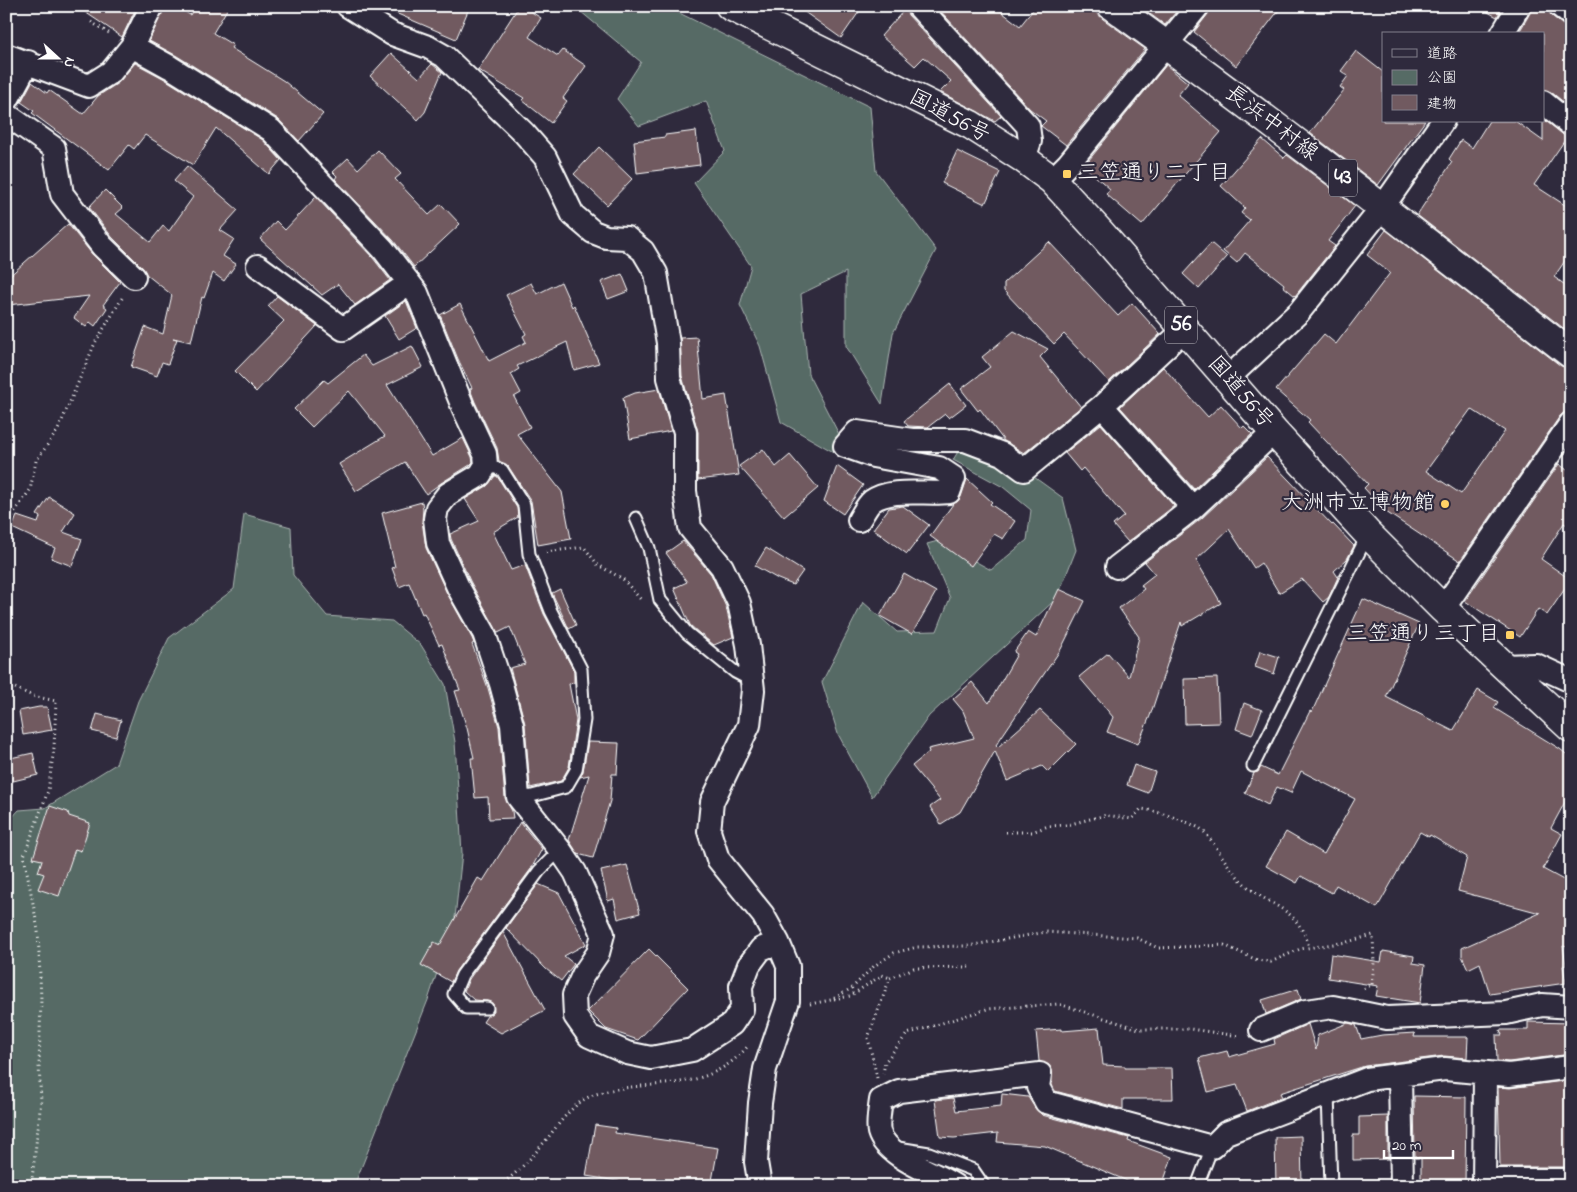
<svg xmlns="http://www.w3.org/2000/svg" width="1577" height="1192" font-family="'Indie Flower','Klee One',sans-serif">
  <style>
    .green { fill: #566b65; stroke: #aab5b2 }
    .building { fill: #715a60; stroke: #fff; fill-rule: evenodd }
    .lines { fill: none; stroke-linecap: round; stroke-linejoin: round }
    .service-casing { stroke: #fff; stroke-width: 15 }
    .minor-casing { stroke: #fff; stroke-width: 26 }
    .primary-casing { stroke: #fff; stroke-width: 31 }
    .trunk-casing { stroke: #fff; stroke-width: 31 }
    .path { stroke: #fff; stroke-width: 3; stroke-dasharray: 1 4; stroke-linecap: butt }
    .service { stroke: #2f2a3d; stroke-width: 11 }
    .minor { stroke: #2f2a3d; stroke-width: 22 }
    .primary { stroke: #2f2a3d; stroke-width: 28 }
    .trunk { stroke: #2f2a3d; stroke-width: 28 }
    .poi-dot { fill: #ffd166; stroke: #2f2a3d; stroke-width: 2 }
    .labels { text-anchor: middle; dominant-baseline: central; stroke-width: 4.5; stroke-linejoin: round; paint-order: stroke }
    .shield { fill: #2f2a3d; stroke: #c1bfc5; stroke-width: 1 }
    .shield-label { font-size: 21px; font-weight: bold; fill: #fff }
    .street-label { font-size: 22px; fill: #fff; stroke: #2f2a3d }
    .poi-label { font-size: 22px; fill: #fff; stroke: #2f2a3d; text-anchor: end }
  </style>
  <rect width="100%" height="100%" fill="#2f2a3d"/>
  <filter id="ink" filterUnits="userSpaceOnUse"><feTurbulence type="fractalNoise" baseFrequency=".02" numOctaves="2"/><feDisplacementMap in="SourceGraphic" scale="10" xChannelSelector="R" yChannelSelector="G"/><feConvolveMatrix kernelMatrix="1 2 1 2 8 2 1 2 1" color-interpolation-filters="sRGB"/></filter>
  <g filter="url(#ink)">
    <path class="green" d="M570,6H665L870,107L876,171L936,250L893,333L882,404L846,346V272L801,294L808,374L845,446L837,454L781,422L760,346L740,305L751,266L694,183L725,151L706,101L639,126L617,99L641,62L580,11Z
      M965,440L1002,454L1063,498L1076,550L1057,598L929,716L872,797L838,734L822,682L863,602L897,632L937,631L950,598L927,544L938,541L991,570L1027,540L1031,510L1003,487L953,460Z
      M244,514L291,527L293,575L327,616L392,621L421,645L445,684L455,742L462,853L455,918L428,1000L354,1186H6V824L19,810L45,808L116,764L138,701L169,638L234,589Z"/>
    <path class="building" d="M76,6H137L122,37Z
      M165,6H176L190,15L196,6H229L213,33L233,45L231,48L284,81L323,114L299,141L278,119L177,56L149,41Z
      M379,6H470L456,39Z
      M519,6H522L541,18L529,37L558,56L563,50L586,66L563,98L567,101L551,123L522,100L524,98L478,70Z
      M796,6H863L841,38Z
      M936,6H994L1020,26L1036,6H1089L1103,19L1145,49L1066,145L1041,126L1046,121L1030,109Z
      M1139,6H1181L1165,25Z
      M1211,6H1282L1236,66L1194,32L1208,14Z
      M1477,6H1503L1497,17Z
      M1532,6H1547L1548,11L1552,16L1563,25L1571,28V108L1551,92L1543,89V34H1518L1530,13Z
      M905,9L908,15L1001,116L995,121L942,93L940,92L951,81L924,57L915,66L881,36Z
      M1356,51L1383,72V121H1425L1378,185L1310,133L1344,90L1340,87L1348,76L1341,71Z
      M391,53L419,78L432,64L442,72L425,112L418,120L370,76Z
      M135,63L163,78L263,140L281,160L269,174L216,128L193,165L145,135L134,149L129,145L109,170L32,113L34,111L21,102L32,82L47,93L49,90L83,114L98,96L118,83Z
      M1166,65L1188,83L1178,95L1221,132L1142,225L1106,194L1110,189L1084,166Z
      M1543,119L1567,137L1534,185L1571,209V252L1554,277L1571,289V334L1417,215L1452,162L1449,159L1461,140L1472,148L1489,121H1515L1543,141Z
      M696,131L700,165L637,173L634,141L665,137V135Z
      M1262,139L1284,158L1287,155L1355,206L1328,241L1335,246L1295,296L1283,286L1284,284L1245,253L1237,263L1223,251L1250,220L1241,213L1245,208L1221,186Z
      M599,147L632,179L607,205L574,174Z
      M378,150L401,174L395,179L429,215L441,204L460,224L414,267L393,240L335,179L337,176L333,172L348,158L358,169Z
      M957,151L1000,172L985,204L942,183Z
      M187,166L238,210L220,230L234,239L223,256L236,264L224,281L213,273L204,298L202,297L191,342L173,338L177,339L168,364L162,362L157,376L131,367L145,327L163,334L172,295L147,275L143,268L112,237L89,207L105,190L123,208L116,214L150,242L163,226L169,231L193,197L174,181Z
      M316,197L373,258L390,280L355,305L338,284L322,295L260,239L276,221L285,230Z
      M68,224L92,254L120,282L103,305L107,308L95,326L90,322L86,327L74,318L89,296L8,305L6,279Z
      M1386,230L1561,366L1571,369V408L1560,416L1460,561L1386,512L1364,488L1368,484L1341,455L1340,456L1308,422L1310,420L1276,390L1324,334L1336,344L1390,273L1367,255ZM1471,409L1505,431L1461,494L1426,471Z
      M1049,242L1118,316L1132,303L1160,334L1109,382L1064,334L1054,344L1004,291V283Z
      M1211,243L1227,257L1199,289L1183,274Z
      M622,274L629,291L608,299L601,282Z
      M561,282L572,307L574,305L599,363L574,370L567,342L517,366L519,369L511,374L521,393L514,397L530,427L517,434L562,492L571,539L538,545L531,501L508,466L499,461L497,448L475,402L470,389L472,388L458,359L440,315L460,304L489,361L526,342L523,336L526,334L506,295L531,283L537,294Z
      M277,296L317,326L256,392L235,371L284,321L268,306Z
      M406,301L417,328L399,339L385,316Z
      M1014,331L1048,349L1040,357L1081,407L1024,453L1004,441L980,409L978,411L961,389L990,367L982,357Z
      M697,337L703,399L726,395L739,475L698,480V432L682,376L680,338Z
      M412,346L423,367L387,385L432,456L463,438L472,457L473,462L470,465L441,483L426,494L405,462L356,491L339,464L385,436L349,391L312,427L294,409L324,380L328,383L363,355L372,366Z
      M1163,367L1208,417L1221,405L1242,428L1244,426L1252,434L1194,489L1120,407Z
      M950,384L966,405L949,418L945,414L928,427L908,426L904,421Z
      M659,389L671,431L630,439L623,398L635,393Z
      M1101,424L1174,506L1128,542L1113,525L1124,516L1083,468L1080,471L1065,453Z
      M763,449L776,467L790,455L818,488L784,517L739,466Z
      M1267,457L1332,525L1333,524L1354,546L1347,559L1334,571L1338,577L1329,597L1323,602L1302,579L1279,593L1261,563L1254,568L1229,529L1196,560L1221,603L1182,626L1181,622L1150,716L1138,744L1107,732L1113,717L1079,677L1108,653L1129,677L1139,637L1119,608L1144,589L1141,585L1155,574L1145,562L1202,518Z
      M1559,464L1571,473V528L1564,523L1541,559L1571,580L1547,615L1538,609L1520,637L1465,601Z
      M837,466L863,485L843,514L824,501Z
      M495,476H497L517,508L518,517L493,532L511,570L525,565L544,614L574,671V683L569,684L576,720L569,767L561,781L530,788L525,724L510,668L525,664L510,627L498,633L470,581L451,539L450,534L479,521L465,499L487,486Z
      M967,479L992,502L990,504L1015,521L1003,539L994,534L971,566L930,536L953,504L957,502L961,497Z
      M49,497L75,513L63,532L82,539L72,566L51,558L55,548L12,528L17,516L38,523L40,517L37,515Z
      M422,502L423,509L422,521L426,548L447,593L472,638L474,643L472,644L488,688L499,727L505,798L512,811L513,818L489,819L488,797L475,798L471,758H474L467,728L455,691L460,690L442,644L439,645L424,613L422,614L409,583L399,587L392,568L395,567L382,513Z
      M903,506L929,525L907,554L873,529L889,508Z
      M683,541L711,574L726,607L733,637L714,645L705,638L703,634L701,635L690,625L674,588L687,582L666,553Z
      M766,548L803,571L793,585L778,579L755,566Z
      M904,574L936,592L912,634L880,616Z
      M560,589L576,625L569,629L552,593Z
      M1059,589L1085,601L1061,649L996,745L998,747L1040,710L1076,744L1048,772L1042,766L1007,781L995,751L960,812L941,824L930,807L940,800L912,766L929,752L928,749L974,738L963,711L953,699L972,682L989,703L1017,654L1014,652L1028,632L1036,637Z
      M1363,599L1419,624L1386,697L1453,731L1478,690L1498,702L1494,708L1560,749L1571,758V791L1551,828L1562,834L1543,869L1571,884V948L1563,946L1566,965L1563,966L1566,983L1490,994L1480,963L1468,969L1462,956V948L1540,913L1458,891L1467,857L1430,835L1429,837L1420,832L1377,908L1336,885L1332,893L1301,876L1297,883L1266,866L1286,832L1324,854L1355,799L1301,771L1291,793L1277,787L1268,805L1245,793L1254,773L1258,772L1261,767L1278,775L1310,711L1312,712Z
      M1260,651L1279,657L1274,674L1255,667Z
      M1217,678L1219,723L1185,724L1184,679Z
      M1244,703L1262,710L1252,735L1236,729Z
      M39,707H47L52,730L23,735L19,711Z
      M97,714L121,720L116,737L92,731Z
      M588,742L619,743L617,774H612L610,801L593,858L578,854L569,840L589,775L580,777L583,771Z
      M33,753L38,775L9,782L6,769V759Z
      M1134,765L1155,772L1148,793L1127,785Z
      M50,806L68,812L69,816L90,823L81,851L75,849L59,896L38,889L44,874L38,872L42,860L33,858Z
      M520,822L542,849L531,869L456,971L451,982L421,965L434,942L440,945L478,878L483,881Z
      M627,865L640,913L618,919L614,899L608,901L601,871Z
      M538,884L559,893L586,944L564,956L574,964L561,981L546,969L506,928Z
      M503,932L545,1010L501,1033L483,1022L487,1016L494,1011L493,1004L487,1001L474,1000L464,991L469,979Z
      M649,949L688,988L638,1040L606,1029L588,1011Z
      M1383,951L1414,956L1413,963L1425,965L1420,1003L1376,996L1378,986L1328,978L1331,954L1381,962Z
      M1298,989L1301,999L1266,1014L1262,1000Z
      M1528,1022L1571,1023V1054L1509,1062L1497,1061L1496,1035H1502L1500,1030H1528Z
      M1348,1023L1356,1025L1361,1039L1382,1035L1415,1033L1414,1037H1468L1467,1058L1444,1056L1365,1066L1280,1093L1282,1097L1247,1111L1237,1085L1208,1092L1199,1058L1227,1051L1229,1057L1275,1044L1274,1039L1308,1024L1316,1050L1318,1035Z
      M1099,1028L1103,1065L1125,1066V1068H1172L1173,1099H1123V1109L1055,1091L1052,1085V1070L1049,1065L1039,1061L1036,1031L1062,1029V1031Z
      M1571,1080V1167H1500L1498,1087L1510,1088Z
      M1002,1094L1028,1097L1035,1108L1042,1115L1129,1138L1128,1141L1172,1157L1162,1186H1139L1045,1146L997,1142L998,1133L954,1138L940,1137L935,1100L953,1098L956,1111L1001,1106Z
      M1414,1096L1466,1097L1465,1186H1421V1158H1415Z
      M1388,1116V1159L1353,1160V1135H1359V1117Z
      M595,1125L616,1128L615,1133L718,1148L711,1186H648L586,1176Z
      M1301,1136L1302,1186H1276L1275,1137Z"/>
    <g class="lines">
      <g class="service-casing">
        <path id="service" d="M486,465L502,470L524,505L529,554L551,611L581,669L584,720L576,770L566,787L532,796L518,797
          M636,518L649,548L660,600L687,633L735,672L752,681
          M1253,766L1368,534
          M487,1008H466L454,994L462,975L539,871L560,850
          M1328,1094L1331,1186
          M898,1148L929,1153L973,1170L984,1186
          M1197,1186L1212,1147"/>
      </g>
      <g class="minor-casing">
        <path id="minor" d="M348,6L392,34L428,47L444,56L524,133L545,157L573,215L593,232L606,237L627,238L643,251L656,273L668,343L669,378L685,432V491L690,528L722,567L739,603L748,645L753,690L749,725L712,802L709,831L718,859L763,915L778,942L788,966V1001L765,1069L760,1103L756,1162L760,1186
          M918,6L1028,126L1030,141L1024,159
          M1560,6L1571,15
          M1502,34L1519,6
          M132,46L170,67L271,130L383,249L417,293L463,407L485,454L486,465L480,475L448,494L437,508L435,519L438,543L458,587L484,633L501,684L512,725L518,797L560,850L575,872L603,934L598,953L583,975L574,995L575,1016L589,1036L627,1053L651,1058L692,1050L732,1024L742,1009L741,986L749,965L761,949L778,942
          M6,55L89,86L111,72L132,46L152,6
          M6,102L28,62
          M1543,102L1571,125
          M6,114L54,148L62,194L102,246L134,277
          M1052,180L1068,164L1198,6
          M258,266L343,329L409,283
          M1227,379L1299,312L1382,208L1443,121
          M1102,406L1193,508
          M859,520C863,514 867,505 872,501C892,487 926,495 949,492L954,478L939,468L873,456L845,446L857,432L912,440H965L1002,454L1024,470L1102,406L1184,330
          M1117,567L1193,508L1274,432
          M1443,609L1571,423
          M1504,666L1536,665L1571,681
          M1261,1030L1306,1011L1333,1007L1387,1018L1506,1013L1542,1005L1571,1007
          M1400,1075L1402,1186
          M1484,1180H1571
          M955,1186C935,1173 886,1157 879,1132C877,1124 880,1108 881,1100L899,1091L1040,1074L1038,1087L1046,1102L1212,1147L1226,1133L1367,1079L1445,1069L1509,1075L1571,1067
          M1484,1186L1485,1073"/>
      </g>
      <g class="primary-casing">
        <path id="primary" d="M1112,6C1268,118 1419,236 1571,354"/>
      </g>
      <g class="trunk-casing">
        <path id="trunk" d="M730,6L971,125L1024,159L1052,180L1100,232L1274,432L1368,534L1443,609L1571,728"/>
      </g>
      <path class="path" d="M91,22L112,35
        M6,535L14,513L30,490L36,461L58,430L95,343L124,295
        M546,552L584,547L598,565L623,579L642,601
        M6,684L33,696L56,701L54,748L48,791L24,856L38,930L41,999L39,1066L41,1101L32,1179L29,1186
        M1006,832H1032L1048,826L1067,825L1106,815L1132,819L1141,809C1155,810 1187,821 1199,828C1210,834 1223,860 1232,870C1237,876 1242,882 1248,887C1276,910 1297,907 1309,947
        M834,999L850,996L882,975L890,978
        M810,1004L831,1000L852,988L874,966L894,953L917,947L968,946L1046,932L1137,938L1158,948L1224,945L1257,960L1271,962L1300,949L1347,942L1373,935L1374,963L1372,985L1363,989
        M883,1074L885,1062L907,1034L987,1009L1059,1004L1139,1029H1190L1239,1036
        M877,1078L868,1038L890,978L914,968L970,967
        M500,1186C515,1174 529,1161 541,1146C557,1128 571,1102 596,1094C650,1077 704,1097 748,1046"/>
      <use href="#service" class="service"/>
      <use href="#minor" class="minor"/>
      <use href="#primary" class="primary"/>
      <use href="#trunk" class="trunk"/>
    </g>
  </g>
  <g class="poi-dot">
    <rect x="1062" y="169" width="10" height="10" rx="2.5"/>
    <circle cx="1445" cy="504" r="5"/>
    <rect x="1505" y="630" width="10" height="10" rx="2.5"/>
  </g>
  <g class="labels">
    <g class="shield">
      <rect x="1329" y="159.5" width="28" height="37" rx="4"/>
      <rect x="1165" y="306.5" width="32" height="37" rx="4"/>
    </g>
    <g class="shield-label">
      <text x="1343" y="178">43</text>
      <text x="1181" y="325">56</text>
    </g>
    <g class="street-label">
      <text transform="translate(949 117) rotate(28)">国道56号</text>
      <text transform="translate(1271 124) rotate(37)">長浜中村線</text>
      <text transform="translate(1240 393) rotate(49)">国道56号</text>
    </g>
    <g class="poi-label">
      <text x="1077" y="174" text-anchor="start">三笠通り二丁目</text>
      <text x="1435" y="504">大洲市立博物館</text>
      <text x="1500" y="635">三笠通り三丁目</text>
    </g>
  </g>
  <rect width="1577" height="1192" fill="none" stroke="#2f2a3d" stroke-width="25"/>
  <rect x="12" y="12" width="1552" height="1167" fill="none" stroke="#fff" stroke-width="2" filter="url(#ink)"/>
  <rect x="1382" y="32" width="162" height="90" fill="#2f2a3d" stroke="#827f8b"/>
  <rect x="1392" y="49" width="25" height="8" fill="#2f2a3d" stroke="#827f8b"/>
  <text x="1427" y="58" font-size="15" fill="#ffffff">道路</text>
  <rect x="1392" y="70" width="25" height="15" fill="#566b65" stroke="#827f8b"/>
  <text x="1427" y="82" font-size="15" fill="#ffffff">公園</text>
  <rect x="1392" y="95" width="25" height="15" fill="#715a60" stroke="#827f8b"/>
  <text x="1427" y="108" font-size="15" fill="#ffffff">建物</text>
  <g transform="translate(58 58) rotate(111)" stroke="#2f2a3d" stroke-width="4" paint-order="stroke">
  <path d="M0-4L9 19L0 12L-9 19Z" fill="#ffffff"/>
  <text y="-8" font-size="14" font-weight="bold" text-anchor="middle" fill="#ffffff">N</text>
  </g>
  <path d="M1384 1150v8h69v-8" fill="none" stroke="#ffffff" stroke-width="2.5"/>
  <text x="1392" y="1150" font-size="15" fill="#ffffff" stroke="#2f2a3d" stroke-width="4" paint-order="stroke">20 m</text>
</svg>
